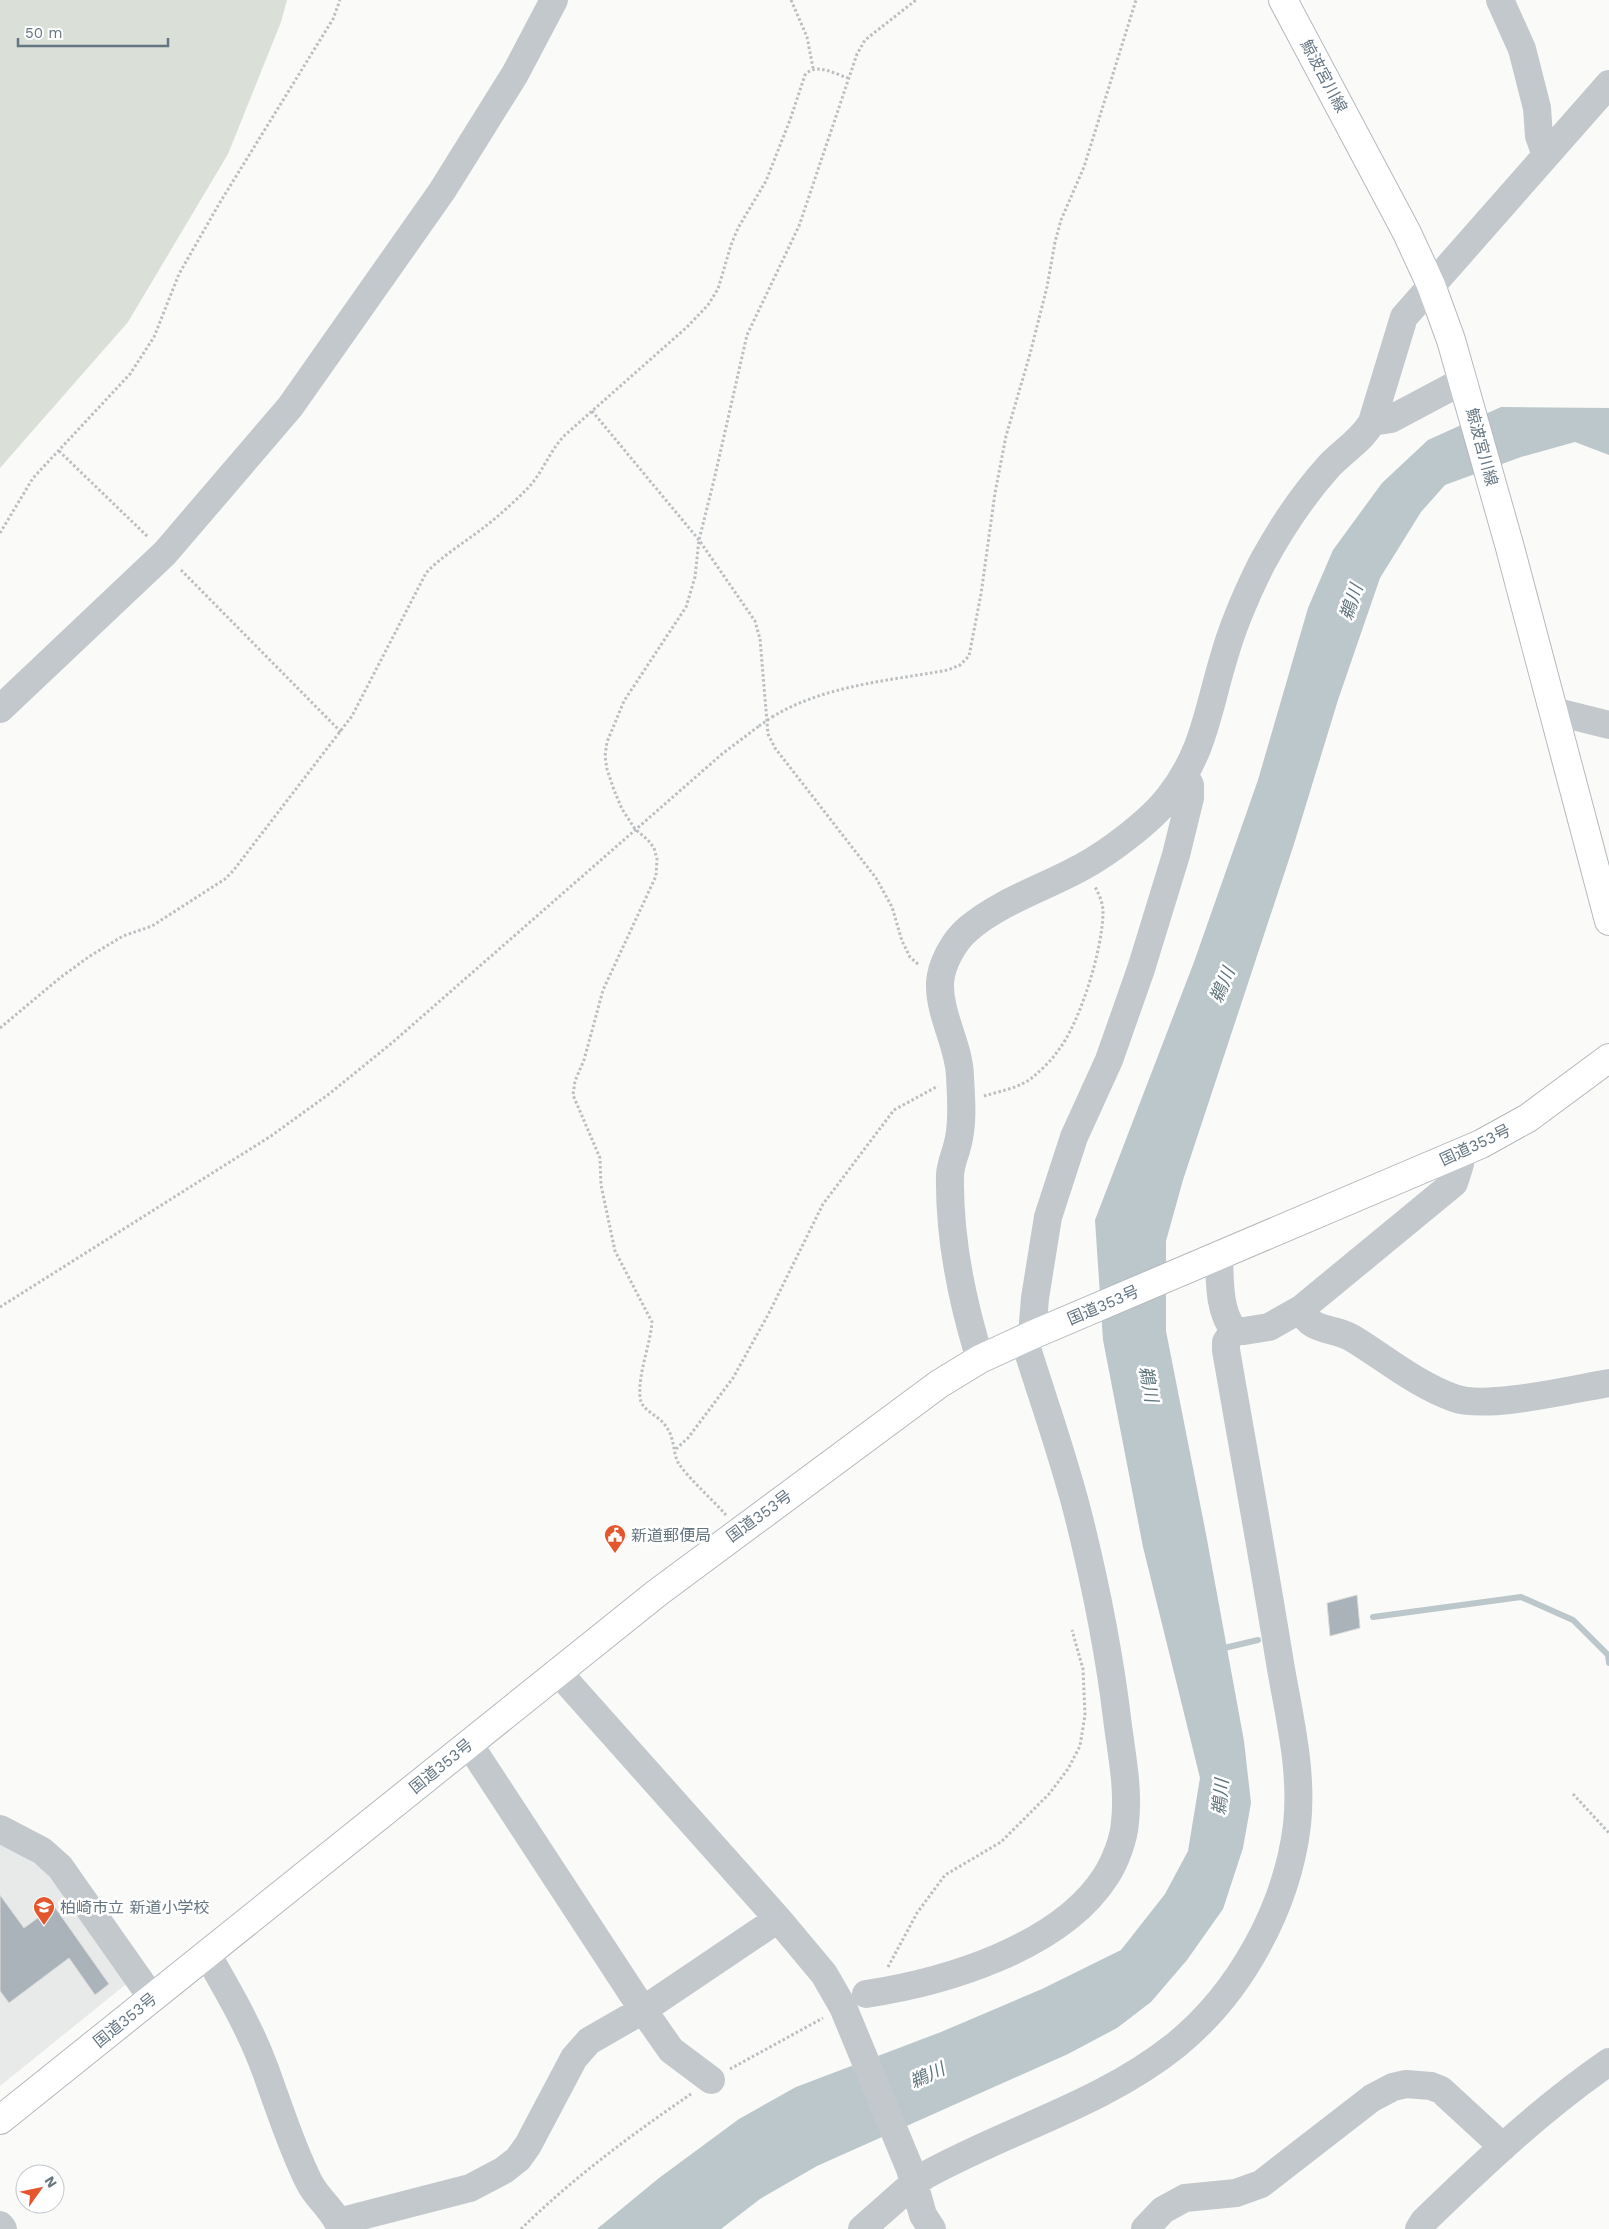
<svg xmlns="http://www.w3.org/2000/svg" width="1609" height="2229" font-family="'Work Sans','Noto Sans JP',sans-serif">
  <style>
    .built { fill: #e8e9e9 }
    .green { fill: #dadfd7 }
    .water { fill: #bbc7cb }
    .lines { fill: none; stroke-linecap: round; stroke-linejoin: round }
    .stream { stroke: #bbc7cb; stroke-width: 6 }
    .building { fill: #aab3b9; stroke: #dcdcda }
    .major-casing { stroke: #b5babe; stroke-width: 30 }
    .highway-casing { stroke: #b4b9bd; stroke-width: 30 }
    .path { stroke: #bbbfc2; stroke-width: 3; stroke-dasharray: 2.5 2.5; stroke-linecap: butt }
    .minor { stroke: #c3c8cc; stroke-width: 28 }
    .major { stroke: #fff; stroke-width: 28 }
    .highway { stroke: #fff; stroke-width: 28 }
    .path-bridge { stroke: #bbbfc2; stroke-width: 3; stroke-dasharray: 2.5 2.5; stroke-linecap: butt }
    .labels { text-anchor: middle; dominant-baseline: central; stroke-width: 5; stroke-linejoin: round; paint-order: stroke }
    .street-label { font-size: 16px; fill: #657683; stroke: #fff }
    .poi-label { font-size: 16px; fill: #657683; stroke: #fff; text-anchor: start }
    .water-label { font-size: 18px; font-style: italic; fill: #60757c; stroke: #fff }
  </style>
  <rect width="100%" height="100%" fill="#fafaf8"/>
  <path class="built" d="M0,1843L45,1870L130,1981L0,2086Z"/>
  <path class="green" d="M0,0H287L281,22L228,154L128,322L0,468Z"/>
  <path class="water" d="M1501,407L1609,408V455L1575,442L1521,457L1445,485L1421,512L1380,578L1338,700L1294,844L1183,1180L1166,1241V1331L1206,1534L1244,1741L1251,1803L1243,1848L1223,1909L1187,1960L1151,2002L1117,2028L1068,2054L817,2166L760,2199L721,2229H597L659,2178L739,2119L796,2087L941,2032L1042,1989L1121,1950L1165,1894L1188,1851L1200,1778L1143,1547L1103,1340L1095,1220L1194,962L1258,780L1308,608L1333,550L1382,483L1428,440Z"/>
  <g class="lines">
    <path class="stream" d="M1373,1617L1521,1597L1573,1620L1608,1655L1609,1663
      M1220,1649L1258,1640"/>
  </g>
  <path class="building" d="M1357,1595L1360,1628L1330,1636L1327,1603Z
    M0,1895L24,1928L54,1906L109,1984L95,1995L69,1958L9,2003L0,1991Z"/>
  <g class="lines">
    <g class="major-casing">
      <path id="major" d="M1283,0L1407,233L1431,285L1451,340L1509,544L1609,921"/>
    </g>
    <g class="highway-casing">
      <path id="highway" d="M0,2120L657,1593L939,1384L980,1359L1032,1335L1481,1144L1528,1118L1609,1058"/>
    </g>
    <path class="path" d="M791,0L807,37L813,68
      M592,411L699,540L755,621L760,639L768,734L775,748L876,878L892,907L902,941L910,957L919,965
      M59,451L148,537
      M0,533L33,478L130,374L154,337L179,274L219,204L333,19L340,0
      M181,570L341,732
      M772,717C825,685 888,681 948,670L960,665L969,656L981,594L995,493L1006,436L1030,354L1047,287L1055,242L1061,220L1084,167L1136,0
      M0,1028L61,977L90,956L123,936L152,926L225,879L233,871L352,716L426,573C444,554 467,541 487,525C501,514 515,501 527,489C543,473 549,451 565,435L687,327L708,305L718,289L731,245L738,228L766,181L790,120L805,75C816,62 835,74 848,78
      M984,1096C1000,1091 1020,1088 1033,1077C1041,1070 1051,1061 1057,1052C1080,1024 1103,948 1103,912C1103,903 1099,894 1095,887
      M0,1307L271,1136L329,1094L393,1042L722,754L759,726
      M676,1449L688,1438L733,1378L769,1313L823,1204L894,1110L938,1086
      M726,1515C712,1499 691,1481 679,1464C672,1453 676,1439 665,1425C658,1415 642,1411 640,1398C638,1372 650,1347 652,1322L615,1251L601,1185L600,1158L573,1095L575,1081L584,1060L603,990L656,876L657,859L654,848L648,840L635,829L622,809L614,790L607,769L605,756L607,742L624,701L686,607L695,577L699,540L714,480L747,335L799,226L857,54L865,40L916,0
      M1573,1794L1609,1833
      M888,1967L917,1913L945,1875L1001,1842L1049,1794L1068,1769L1080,1746L1085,1715L1083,1669L1072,1630
      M730,2069L823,2018
      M521,2229C573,2178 631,2135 691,2094"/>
    <path class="minor" d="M1500,0L1522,49L1537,108L1539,136L1543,147L1548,152
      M1372,422L1391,419L1455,385L1464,383
      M0,709L165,553L290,407L442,191L515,74L554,0
      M1553,711L1609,725
      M1219,1255C1220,1278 1218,1311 1234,1330L1244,1331L1269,1327L1301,1309L1454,1183L1460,1164L1458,1154
      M1301,1309C1312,1334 1332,1326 1352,1338C1385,1358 1417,1385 1454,1398C1486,1410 1573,1389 1609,1383
      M1032,1335L1035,1298L1048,1217L1074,1137L1109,1060L1141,969L1176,855L1190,798V785L1185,776
      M980,1359C962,1301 949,1238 950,1176C950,1164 957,1151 959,1138C963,1118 961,1097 960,1076C959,1045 939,1015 940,983C941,964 954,941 968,929C1001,901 1044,888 1082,867C1108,853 1151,821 1169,797C1204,753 1208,709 1224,657C1233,625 1247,593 1262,563C1281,528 1302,496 1329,466C1343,451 1362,440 1372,422L1404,317L1609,84
      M558,1672L778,1919L824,1974L843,2007L910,2169L923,2215L932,2229
      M469,1744L643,2010L671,2050L711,2080
      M0,1829L42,1851L60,1867L152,1998
      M207,1954C228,1991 250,2028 265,2069C279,2107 291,2146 309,2182C318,2200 333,2208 341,2229
      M866,1994C945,1982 1060,1948 1106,1876C1115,1862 1124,1839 1125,1822C1129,1787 1121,1752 1117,1718C1109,1652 1096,1587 1080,1522C1065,1460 1043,1400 1024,1339
      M338,2222L470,2188L504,2170L518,2159L528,2145L574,2058L589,2041L643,2010L778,1919
      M0,2225L3,2229
      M862,2229L914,2183L926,2175C1009,2129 1101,2105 1176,2045C1240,1993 1287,1908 1297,1825C1303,1771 1289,1716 1280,1663C1263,1558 1244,1454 1226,1350V1342L1234,1330
      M1145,2229L1163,2210L1185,2198L1236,2193L1261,2184L1372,2098L1393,2087L1406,2084L1431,2086L1441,2090L1503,2147
      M1419,2229L1424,2221C1482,2165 1542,2108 1609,2062"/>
    <use href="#major" class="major"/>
    <use href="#highway" class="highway"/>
    <path class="path-bridge" d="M759,726L772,717"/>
  </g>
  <defs>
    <g id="civic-pin" transform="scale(1.125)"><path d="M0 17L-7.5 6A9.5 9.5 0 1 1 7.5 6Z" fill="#e4572e" stroke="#fff"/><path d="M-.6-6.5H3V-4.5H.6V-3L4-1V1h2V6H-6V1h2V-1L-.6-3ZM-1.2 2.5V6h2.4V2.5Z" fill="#fff"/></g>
    <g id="school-pin" transform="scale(1.125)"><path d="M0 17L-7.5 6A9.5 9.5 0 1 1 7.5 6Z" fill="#e4572e" stroke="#fff"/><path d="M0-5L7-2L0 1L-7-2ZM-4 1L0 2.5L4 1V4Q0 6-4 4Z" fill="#fff"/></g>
  </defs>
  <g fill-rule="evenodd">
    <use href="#civic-pin" x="615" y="1535"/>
    <use href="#school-pin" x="44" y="1907"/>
  </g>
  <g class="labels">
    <g class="street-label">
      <text transform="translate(1324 76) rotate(62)">鯨波宮川線</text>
      <text transform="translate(1482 447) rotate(75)">鯨波宮川線</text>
      <text transform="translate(1475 1145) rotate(-25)">国道353号</text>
      <text transform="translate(1103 1305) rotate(-23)">国道353号</text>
      <text transform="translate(759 1516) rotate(-36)">国道353号</text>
      <text transform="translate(441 1766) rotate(-39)">国道353号</text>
      <text transform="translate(125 2020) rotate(-39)">国道353号</text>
    </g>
    <g class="poi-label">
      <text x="631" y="1535">新道郵便局</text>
      <text x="60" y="1907">柏崎市立 新道小学校</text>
    </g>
    <g class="water-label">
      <text transform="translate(1351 602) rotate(-72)">鵜川</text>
      <text transform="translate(1222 985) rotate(-67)">鵜川</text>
      <text transform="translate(1149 1384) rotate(79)">鵜川</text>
      <text transform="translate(1220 1797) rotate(-85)">鵜川</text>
      <text transform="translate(927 2075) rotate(-25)">鵜川</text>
    </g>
  </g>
  <g transform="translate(40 2189) rotate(57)"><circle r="24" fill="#ffffff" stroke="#c1c8cd"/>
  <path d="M0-4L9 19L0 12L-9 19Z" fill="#e4572e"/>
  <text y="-8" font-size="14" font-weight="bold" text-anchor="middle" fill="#657683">N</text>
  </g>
  <path d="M18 38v8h150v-8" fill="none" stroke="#657683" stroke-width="2.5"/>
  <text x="25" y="38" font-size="15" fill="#657683" stroke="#ffffff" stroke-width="4" paint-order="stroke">50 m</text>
</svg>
